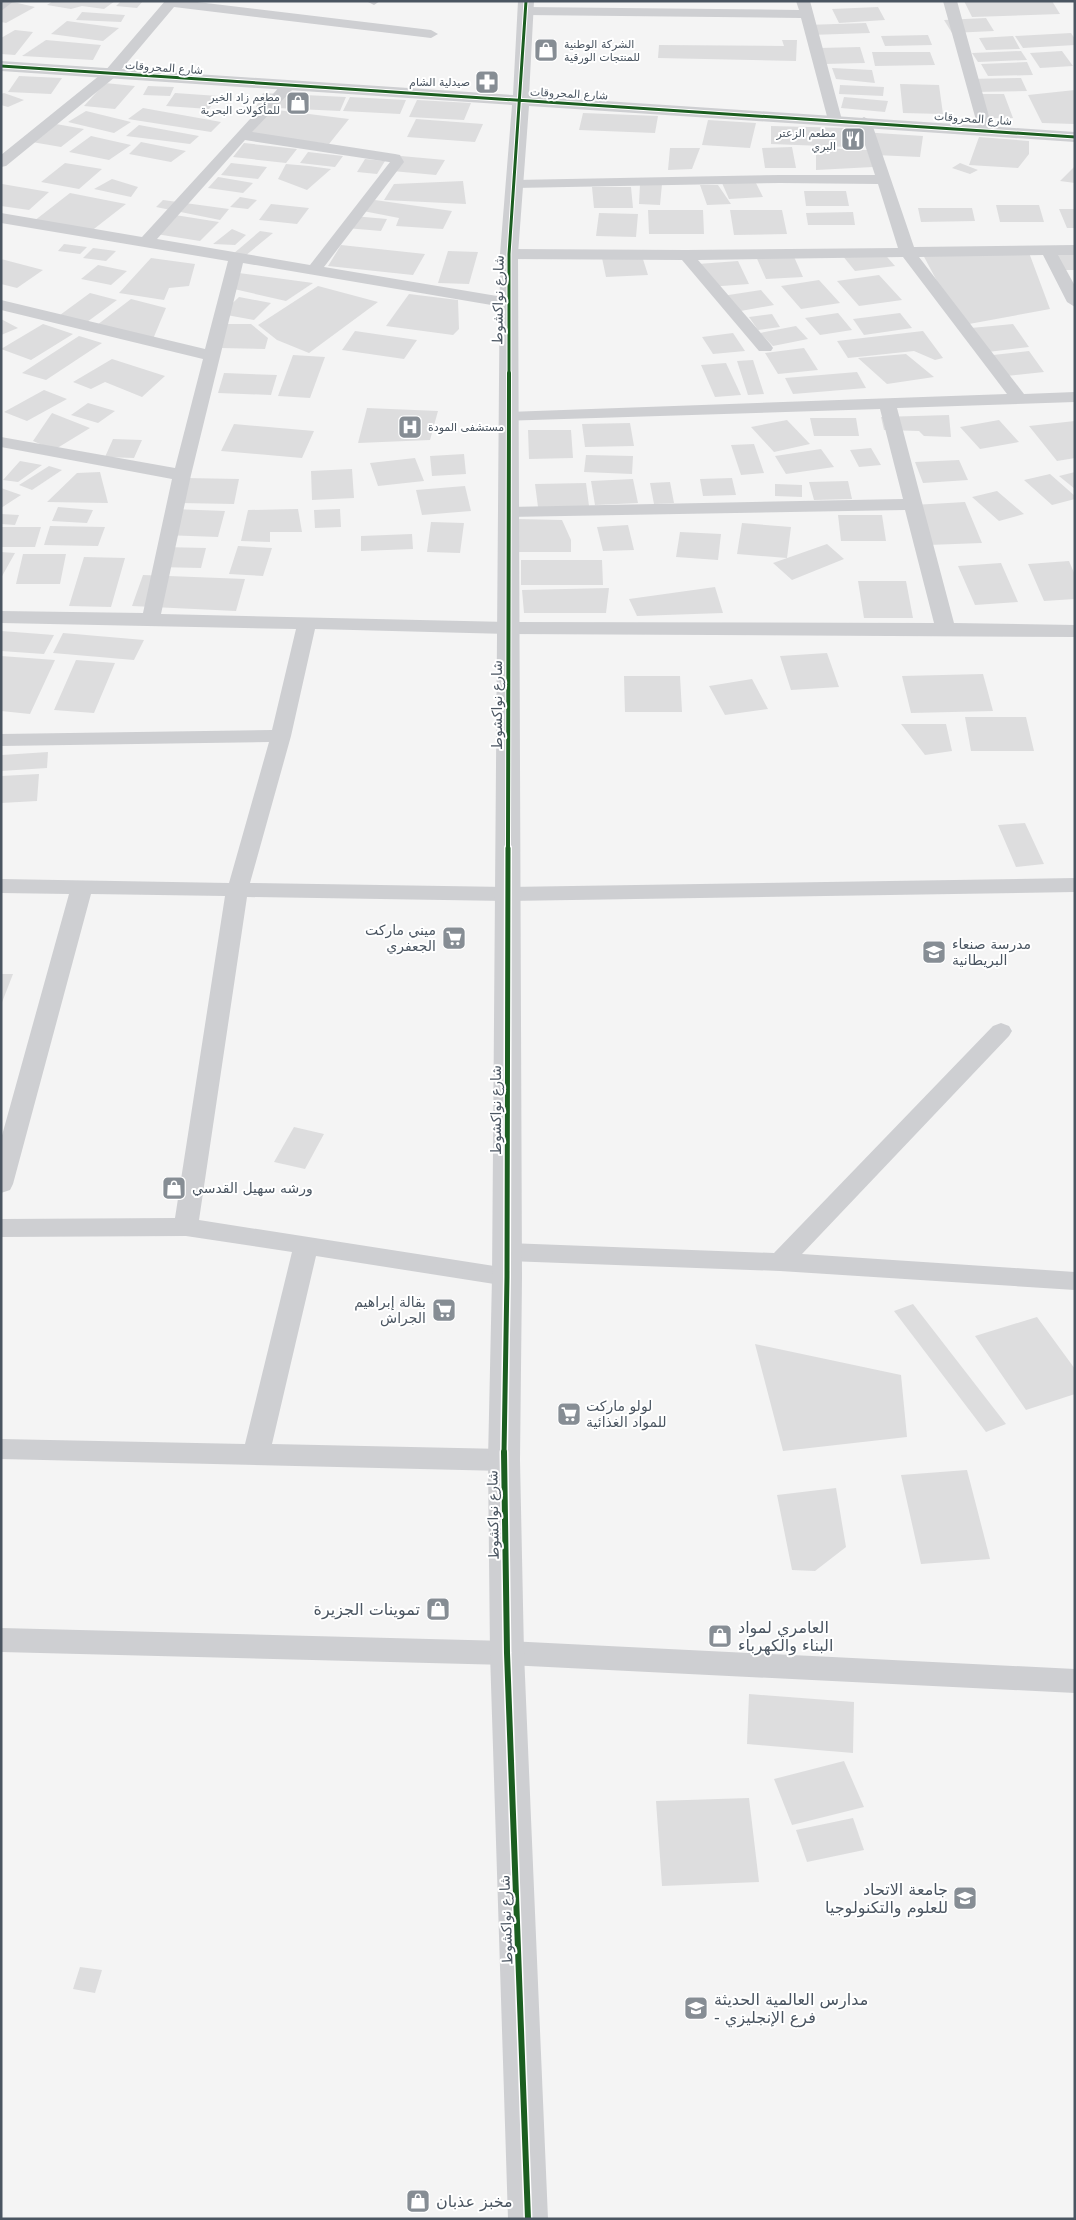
<svg xmlns="http://www.w3.org/2000/svg" width="1076" height="2220" font-family="'DejaVu Sans','Noto Sans Arabic',sans-serif">
  <style>
    .building { fill: #ddddde }
    .lines { fill: none; stroke-linecap: round; stroke-linejoin: round }
    .minor { fill: #cecfd2; fill-rule: evenodd }
    .tertiary { fill: #cecfd2; fill-rule: evenodd }
    .cycleway-far3-casing { stroke: #fff; stroke-width: 5 }
    .cycleway-far2-casing { stroke: #fff; stroke-width: 6 }
    .cycleway-far1-casing { stroke: #fff; stroke-width: 8 }
    .cycleway-casing { stroke: #fff; stroke-width: 9 }
    .cycleway-far3 { stroke: #1b5e20; stroke-width: 3 }
    .cycleway-far2 { stroke: #1b5e20; stroke-width: 4 }
    .cycleway-far1 { stroke: #1b5e20; stroke-width: 5 }
    .cycleway { stroke: #1b5e20; stroke-width: 6 }
    .labels { text-anchor: middle; dominant-baseline: central; stroke-width: 4; stroke-linejoin: round; paint-order: stroke }
    .far-poi-label { font-size: 11px; fill: #4a5561; stroke: #fff; text-anchor: end }
    .far-street-label { font-size: 11px; fill: #4a5561; stroke: #fff }
    .street-label { font-size: 14px; fill: #4a5561; stroke: #fff }
    .poi-label { font-size: 14px; fill: #4a5561; stroke: #fff; text-anchor: start }
    .near-poi-label { font-size: 16px; fill: #4a5561; stroke: #fff; text-anchor: start }
  </style>
  <rect width="100%" height="100%" fill="#f4f4f4"/>
  <path class="building" d="M9,1L35,7L6,23L1,22V5Z
    M53,1H115L104,9L82,6L71,9L47,5Z
    M121,1H143L137,8L116,6Z
    M964,1H1052L1060,14L972,17Z
    M878,7L885,20L839,23L832,9Z
    M82,12L125,15L121,22L76,20Z
    M986,18L994,31L952,33L944,20Z
    M67,21L119,28L103,41L51,34Z
    M866,23L870,33L810,35L806,25Z
    M15,30L33,32L15,55L1,54V38Z
    M1071,33L1075,39V45L1023,48L1015,36Z
    M928,35L932,45L885,46L881,36Z
    M1013,36L1020,49L986,50L979,38Z
    M46,40L101,45L93,60L22,56Z
    M782,40H797L796,61L658,58L659,45L784,46Z
    M860,47L865,63L824,64L819,48Z
    M1021,51L1027,60L978,62L972,53Z
    M1062,51L1073,66L1040,68L1030,53Z
    M872,52H930L935,65L875,66Z
    M1027,62L1033,75L988,76L981,64Z
    M832,68L872,70L875,83L836,79Z
    M19,76L62,78L51,94L8,92Z
    M1021,78L1027,91L972,92L966,79Z
    M105,83L135,86L115,109L84,106Z
    M900,84L939,85L943,114L903,113Z
    M840,85L884,87L883,96L839,94Z
    M148,86L174,87L170,96L143,95Z
    M1075,90V124L1042,123L1028,95Z
    M4,93L24,100L8,107L1,105V94Z
    M175,93L218,96L209,109L166,106Z
    M263,93L346,97L340,111L256,107Z
    M970,94H1004L1013,118H978Z
    M350,97L406,100L400,114L343,111Z
    M844,97L888,101L885,112L841,108Z
    M417,100L471,103L464,120L409,117Z
    M143,108L221,122L211,132L128,119Z
    M261,108L349,119L329,144L239,133Z
    M86,111L131,122L114,133L68,122Z
    M583,113L658,116L655,133L579,130Z
    M416,119L483,124L475,142L407,137Z
    M708,120L756,123L750,148L702,145Z
    M56,124L84,129L61,147L32,142Z
    M139,125L199,136L190,144L126,136Z
    M771,126L848,128V147L771,144Z
    M862,132L923,136L920,157L875,155Z
    M91,136L131,145L109,160L69,152Z
    M979,137L1029,141V154L1018,168L969,165Z
    M141,142L186,151L171,162L129,154Z
    M244,143L297,149L286,163L233,157Z
    M792,147L796,168H765L762,148Z
    M670,148H700L692,169L668,170Z
    M816,148L867,150L873,167L816,170Z
    M308,152L343,156L335,167L300,163Z
    M401,156L445,160L436,175L392,171Z
    M365,159L385,161L377,174L357,172Z
    M65,163L102,169L79,189L41,182Z
    M231,163L267,167L258,179L221,175Z
    M960,163L978,170L970,174L952,168Z
    M286,164L309,166L331,169L307,190L278,179Z
    M1075,166V183L1060,181Z
    M218,177L253,183L243,193L208,188Z
    M112,179L138,187L131,197L94,189Z
    M463,181L466,204L384,200L394,184Z
    M755,181L763,197L729,199L722,183Z
    M2,184L49,192L29,210L1,206Z
    M640,184H662L660,205L639,204Z
    M700,185H718L731,204L707,205Z
    M592,187H631L633,208H594Z
    M804,191H846L849,206H806Z
    M70,193L126,204L90,232L34,221Z
    M240,197L257,200L248,209L230,207Z
    M163,200L229,209L220,220L156,207Z
    M375,200L452,211L443,229L396,226L399,218L363,211Z
    M271,204L309,208L297,224L259,220Z
    M996,205H1039L1044,222H1000Z
    M918,208H972L975,221L921,222Z
    M1059,209H1075V228H1067Z
    M648,210H703L704,234H649Z
    M730,210H782L787,234L734,235Z
    M853,212L855,225H808L806,213Z
    M599,213L638,214L636,237L596,236Z
    M175,215L219,222L200,241L156,234Z
    M353,216L387,219L381,231L346,228Z
    M232,229L246,235L235,245L213,244Z
    M260,231L273,233L245,256L233,254Z
    M64,244L87,247L80,254L58,251Z
    M341,245L425,254L413,275L328,266Z
    M93,248L116,251L106,261L83,258Z
    M791,250L803,277L766,279L754,252Z
    M881,250L895,266L855,271L842,255Z
    M1028,250L1050,309L969,324L939,285L921,251Z
    M1052,250H1075V270H1059Z
    M448,251L478,252L469,284L438,283Z
    M642,256L648,275L606,277L602,258Z
    M151,258L195,264L189,286L169,288L164,300L119,293Z
    M1,259L43,270L17,288L1,284Z
    M738,261L749,284L708,287L698,264Z
    M98,265L127,271L111,285L81,279Z
    M231,272L313,283L286,301L225,287Z
    M879,275L902,300L859,306L837,281Z
    M819,280L840,303L801,309L781,286Z
    M318,286L378,302L309,353L277,340L258,325Z
    M761,290L774,305L735,312L722,296Z
    M90,293L117,300L87,322L60,315Z
    M409,294L458,300L459,329L453,335L386,326Z
    M239,297L271,303L254,320L221,314Z
    M131,299L166,308L153,339L97,325Z
    M838,313L852,330L820,335L805,318Z
    M900,313L912,328L864,335L853,319Z
    M772,314L780,327L758,330L749,317Z
    M1,319L18,328L1,335Z
    M43,324L73,334L31,360L1,349Z
    M225,324H251L268,338L265,349L221,348Z
    M1013,324L1029,347L988,352L971,328Z
    M796,326L808,339L773,346L760,333Z
    M355,331L417,340L404,359L342,350Z
    M923,331L943,358L935,360L914,351L848,358L837,341Z
    M733,333L745,351L713,354L702,337Z
    M79,336L102,343L46,380L22,373Z
    M804,348L818,370L778,374L765,353Z
    M1029,351L1044,372L998,377L984,356Z
    M906,354L934,377L887,384L858,358Z
    M293,355L325,357L310,398L278,396Z
    M112,359L165,376L142,397L105,382L91,389L73,382Z
    M753,360L764,394L748,395L737,361Z
    M726,363L741,395L715,397L701,365Z
    M857,372L866,388L793,394L785,378Z
    M224,373L277,375L271,395L218,393Z
    M44,390L67,399L27,421L4,412Z
    M88,403L115,411L98,423L71,415Z
    M367,408L438,411L430,440L358,443Z
    M52,413L90,428L54,450L33,441Z
    M949,415L951,437L924,436L919,431L884,430L881,417Z
    M810,418H856L859,436H814Z
    M787,420L810,444L774,452L751,427Z
    M999,420L1019,442L980,449L960,427Z
    M1075,421V458L1057,461L1029,426Z
    M630,423L634,446L585,447L582,424Z
    M234,424L314,431L302,458L221,451Z
    M528,430H571L573,458L529,459Z
    M113,439L142,440L134,458L105,457Z
    M754,444L764,473L741,475L731,445Z
    M871,448L881,465L859,467L850,450Z
    M821,449L834,467L786,474L775,456Z
    M464,454L466,474L432,476L430,456Z
    M586,455L633,456L632,474L584,472Z
    M415,458L424,481L378,486L370,463Z
    M959,460L968,480L923,483L915,462Z
    M20,461L42,465L18,482L3,480Z
    M49,466L62,470L32,490L19,485Z
    M352,469L354,498L312,500L311,471Z
    M100,472L108,503L47,502L77,473Z
    M1075,472V489L1059,476Z
    M1050,474L1075,496V499L1052,505L1024,480Z
    M185,478L239,479L234,504L180,503Z
    M732,478L736,495L703,496L700,479Z
    M633,479L638,503L595,505L591,481Z
    M848,481L852,499L814,500L809,482Z
    M670,482L674,503L654,504L650,483Z
    M586,483L589,506L538,507L535,484Z
    M775,484L802,485V497L775,496Z
    M465,486L471,511L422,515L416,490Z
    M1,488L21,495L1,508Z
    M997,491L1024,514L999,521L972,497Z
    M965,502L982,543L928,545L913,505Z
    M58,507L93,510L87,523L52,521Z
    M172,509L225,511L218,537L163,535Z
    M298,509L302,532H270V542L241,541L248,510Z
    M340,509L341,527L315,528L314,510Z
    M1,514L19,515L15,525L1,524Z
    M838,515H882L886,541H841Z
    M515,519L562,520L571,540V552H512Z
    M431,522L464,523L460,553L427,552Z
    M742,523L791,527L787,558L737,554Z
    M628,525L634,550L603,551L597,527Z
    M50,526L105,527L98,546L44,545Z
    M1,527H41L35,547H1Z
    M680,532L721,534L718,560L676,557Z
    M412,534L413,549L361,551V536Z
    M827,544L844,559L792,580L773,563Z
    M238,546L272,548L263,576L229,574Z
    M163,547L206,548L201,568L157,567Z
    M1,552L15,553L1,578Z
    M23,554H66L60,584H16Z
    M84,557L125,558L111,607L69,606Z
    M521,560H602L603,585H521Z
    M1069,561L1075,575V599L1044,601L1028,564Z
    M1001,563L1018,602L975,605L958,566Z
    M143,575L245,579L236,611L132,606Z
    M858,581H906L913,618H864Z
    M715,587L723,613L637,616L629,599Z
    M609,588L606,613H524L522,590Z
    M1,631L54,635L44,654L1,651Z
    M63,633L144,640L134,660L53,653Z
    M827,653L839,687L791,690L780,656Z
    M1,656L55,660L30,714L1,711Z
    M76,660L115,663L94,713L54,710Z
    M983,674L993,711L911,713L902,676Z
    M624,676H680L682,712H625Z
    M752,679L768,709L725,715L709,686Z
    M965,717H1026L1034,751H971Z
    M901,724H946L952,751L925,755Z
    M48,752L47,768L1,771L2,755Z
    M39,774L37,801L1,803V776Z
    M1025,823L1044,864L1016,867L998,825Z
    M1,974H13L1,1005Z
    M294,1127L324,1134L305,1169L274,1162Z
    M913,1304L1006,1424L986,1432L894,1311Z
    M1037,1317L1075,1369V1394L1026,1410L975,1336Z
    M755,1344L901,1375L907,1437L783,1451Z
    M967,1470L990,1559L921,1564L901,1475Z
    M836,1488L846,1547L815,1571L792,1570L777,1495Z
    M749,1694L854,1702L853,1753L747,1744Z
    M844,1761L864,1807L792,1825L774,1779Z
    M749,1798L759,1882L662,1886L656,1801Z
    M853,1818L864,1850L807,1862L796,1830Z
    M80,1967L102,1970L95,1993L73,1989Z"/>
  <g class="lines">
    <path class="minor" d="M1,1H14L1,11Z
      M165,1H189L431,30L438,34L431,38L174,7L115,77L6,166L1,167V155L105,71Z
      M366,1H380L374,5Z
      M796,1H810L842,120L840,123L835,124L828,120L801,18L526,15L519,11L526,7L799,10Z
      M943,1H957L993,131L991,134L986,135L979,131Z
      M288,82L295,86L293,89L252,132L395,154L400,155L404,162L324,267L509,298L517,303L509,308L243,263L191,475L161,614L508,622L934,623L905,510L508,517L502,516L499,512L502,508L508,507L903,499L880,409L502,421L499,417L502,413L508,412L1007,394L903,257L698,260L771,345L773,348L771,351H759L682,260L509,259L501,254L509,249L686,250L898,248L878,184L780,183L515,188L508,184L515,180L780,175H875L857,121L864,117L871,121L914,247L1075,245V255H1058L1075,286V307L1067,302L1043,255L919,257L1024,394L1075,392V402L897,408L954,623L1075,625V637L508,634L315,629L291,736L250,883L507,887L1075,878V892L507,901L247,897L199,1220L507,1268L516,1270L520,1277L516,1284L507,1286L316,1256L272,1444L504,1449L514,1453L518,1460L514,1467L504,1471L1,1459V1439L245,1444L292,1252L186,1236L1,1237V1219L175,1218L225,896L91,894L13,1184L10,1190L1,1193V1139L69,894L1,893V879L229,883L269,742L1,746V734L272,730L296,629L1,623V611L143,613L172,479L1,447V437L175,468L203,359L1,310V300L205,349L228,261L1,223V213L142,237L283,83ZM245,140L389,162H390L310,265L157,239Z
      M1001,1023L1009,1026L1012,1031L1009,1036L802,1254L1075,1272V1290L780,1271L507,1261L498,1258L494,1252L498,1246L507,1243L774,1253L993,1026Z
      M1,1628L507,1641L1075,1669V1693L507,1665L1,1652Z"/>
    <path class="tertiary" d="M518,1H534L529,96L1075,132V142L529,106L518,254L522,1277L520,1460L524,1653L548,2219H508L490,1653L488,1460L492,1277L500,254L512,105L1,71V61L513,95Z"/>
    <g class="cycleway-far3-casing">
      <path id="cycleway-far3" d="M1,66L1075,137
        M509,374V254L526,1"/>
    </g>
    <g class="cycleway-far2-casing">
      <path id="cycleway-far2" d="M508,849L509,373"/>
    </g>
    <g class="cycleway-far1-casing">
      <path id="cycleway-far1" d="M504,1453L507,1277L508,848"/>
    </g>
    <g class="cycleway-casing">
      <path id="cycleway" d="M504,1452L507,1653L528,2219"/>
    </g>
    <use href="#cycleway-far3" class="cycleway-far3"/>
    <use href="#cycleway-far2" class="cycleway-far2"/>
    <use href="#cycleway-far1" class="cycleway-far1"/>
    <use href="#cycleway" class="cycleway"/>
  </g>
  <defs>
    <g id="shop-square" transform="scale(1.25)"><rect x="-9" y="-9" width="18" height="18" rx="4" fill="#868d94" stroke="#fff"/><path d="M-5-2.5h2.3a2.7 3.5 0 0 1 5.4 0H5L5.5 6h-11ZM-1.5-2.5h3a1.5 2.3 0 0 0-3 0Z" fill="#fff"/></g>
    <g id="pharmacy-square" transform="scale(1.25)"><rect x="-9" y="-9" width="18" height="18" rx="4" fill="#868d94" stroke="#fff"/><path d="M-2-6h4v4h4v4h-4v4h-4v-4h-4v-4h4Z" fill="#fff"/></g>
    <g id="restaurant-square" transform="scale(1.25)"><rect x="-9" y="-9" width="18" height="18" rx="4" fill="#868d94" stroke="#fff"/><path d="M-5-6h1v4h1v-4h1v4h1v-4h1v5L-1.5 .5V6h-2V.5L-5-1ZM5-6V6H3V1.5H1.5Q1.5-4 5-6Z" fill="#fff"/></g>
    <g id="hospital-square" transform="scale(1.25)"><rect x="-9" y="-9" width="18" height="18" rx="4" fill="#868d94" stroke="#fff"/><path d="M-5-5h3v3.5h4V-5h3V5h-3V1.5h-4V5h-3Z" fill="#fff"/></g>
    <g id="supermarket-square" transform="scale(1.25)"><rect x="-9" y="-9" width="18" height="18" rx="4" fill="#868d94" stroke="#fff"/><path d="M-6-5.5h2.5l.6 2H6L4.5 2H-2.5L-4.4-4H-6ZM-1.5 3.2a1.3 1.3 0 1 0 .1 0ZM3 3.2a1.3 1.3 0 1 0 .1 0Z" fill="#fff"/></g>
    <g id="school-square" transform="scale(1.25)"><rect x="-9" y="-9" width="18" height="18" rx="4" fill="#868d94" stroke="#fff"/><path d="M0-5L7-2L0 1L-7-2ZM-4 1L0 2.5L4 1V4Q0 6-4 4Z" fill="#fff"/></g>
    <g id="university-square" transform="scale(1.25)"><rect x="-9" y="-9" width="18" height="18" rx="4" fill="#868d94" stroke="#fff"/><path d="M0-5L7-2L0 1L-7-2ZM-4 1L0 2.5L4 1V4Q0 6-4 4Z" fill="#fff"/></g>
  </defs>
  <g fill-rule="evenodd">
    <use href="#shop-square" x="546" y="50"/>
    <use href="#pharmacy-square" x="487" y="82"/>
    <use href="#shop-square" x="298" y="103"/>
    <use href="#restaurant-square" x="853" y="139"/>
    <use href="#hospital-square" x="410" y="427"/>
    <use href="#supermarket-square" x="454" y="938"/>
    <use href="#school-square" x="934" y="952"/>
    <use href="#shop-square" x="174" y="1188"/>
    <use href="#supermarket-square" x="444" y="1310"/>
    <use href="#supermarket-square" x="569" y="1414"/>
    <use href="#shop-square" x="438" y="1609"/>
    <use href="#shop-square" x="720" y="1636"/>
    <use href="#university-square" x="965" y="1898"/>
    <use href="#school-square" x="696" y="2008"/>
    <use href="#shop-square" x="418" y="2201"/>
  </g>
  <g class="labels">
    <g class="far-poi-label">
      <text x="564" y="44" text-anchor="start">الشركة الوطنية<tspan x="564" dy="13">للمنتجات الورقية</tspan></text>
      <text x="470" y="82">صيدلية الشام</text>
      <text x="280" y="97">مطعم زاد الخير<tspan x="280" dy="13">للمأكولات البحرية</tspan></text>
      <text x="836" y="133">مطعم الزعتر<tspan x="836" dy="13">البري</tspan></text>
      <text x="428" y="427" text-anchor="start">مستشفى المودة</text>
    </g>
    <g class="far-street-label">
      <text transform="translate(164 68) rotate(4)">شارع المحروقات</text>
      <text transform="translate(569 94) rotate(3)">شارع المحروقات</text>
      <text transform="translate(973 119) rotate(4)">شارع المحروقات</text>
    </g>
    <g class="street-label">
      <text transform="translate(498 300) rotate(-89)">شارع نواكشوط</text>
      <text transform="translate(497 705) rotate(-90)">شارع نواكشوط</text>
      <text transform="translate(496 1110) rotate(-90)">شارع نواكشوط</text>
      <text transform="translate(493 1515) rotate(-91)">شارع نواكشوط</text>
      <text transform="translate(506 1920) rotate(-92)">شارع نواكشوط</text>
    </g>
    <g class="poi-label">
      <text x="436" y="930" text-anchor="end">ميني ماركت<tspan x="436" dy="16">الجعفري</tspan></text>
      <text x="952" y="944">مدرسة صنعاء<tspan x="952" dy="16">البريطانية</tspan></text>
      <text x="192" y="1188">ورشه سهيل القدسي</text>
      <text x="426" y="1302" text-anchor="end">بقالة إبراهيم<tspan x="426" dy="16">الجراش</tspan></text>
      <text x="586" y="1406">لولو ماركت<tspan x="586" dy="16">للمواد الغذائية</tspan></text>
    </g>
    <g class="near-poi-label">
      <text x="420" y="1609" text-anchor="end">تموينات الجزيرة</text>
      <text x="738" y="1627">العامري لمواد<tspan x="738" dy="18">البناء والكهرباء</tspan></text>
      <text x="948" y="1889" text-anchor="end">جامعة الاتحاد<tspan x="948" dy="18">للعلوم والتكنولوجيا</tspan></text>
      <text x="714" y="1999">مدارس العالمية الحديثة<tspan x="714" dy="18">- فرع الإنجليزي</tspan></text>
      <text x="436" y="2201">مخبز عذبان</text>
    </g>
  </g>
  <rect width="1076" height="2220" fill="none" stroke="#4a5561" stroke-width="5"/>
</svg>
